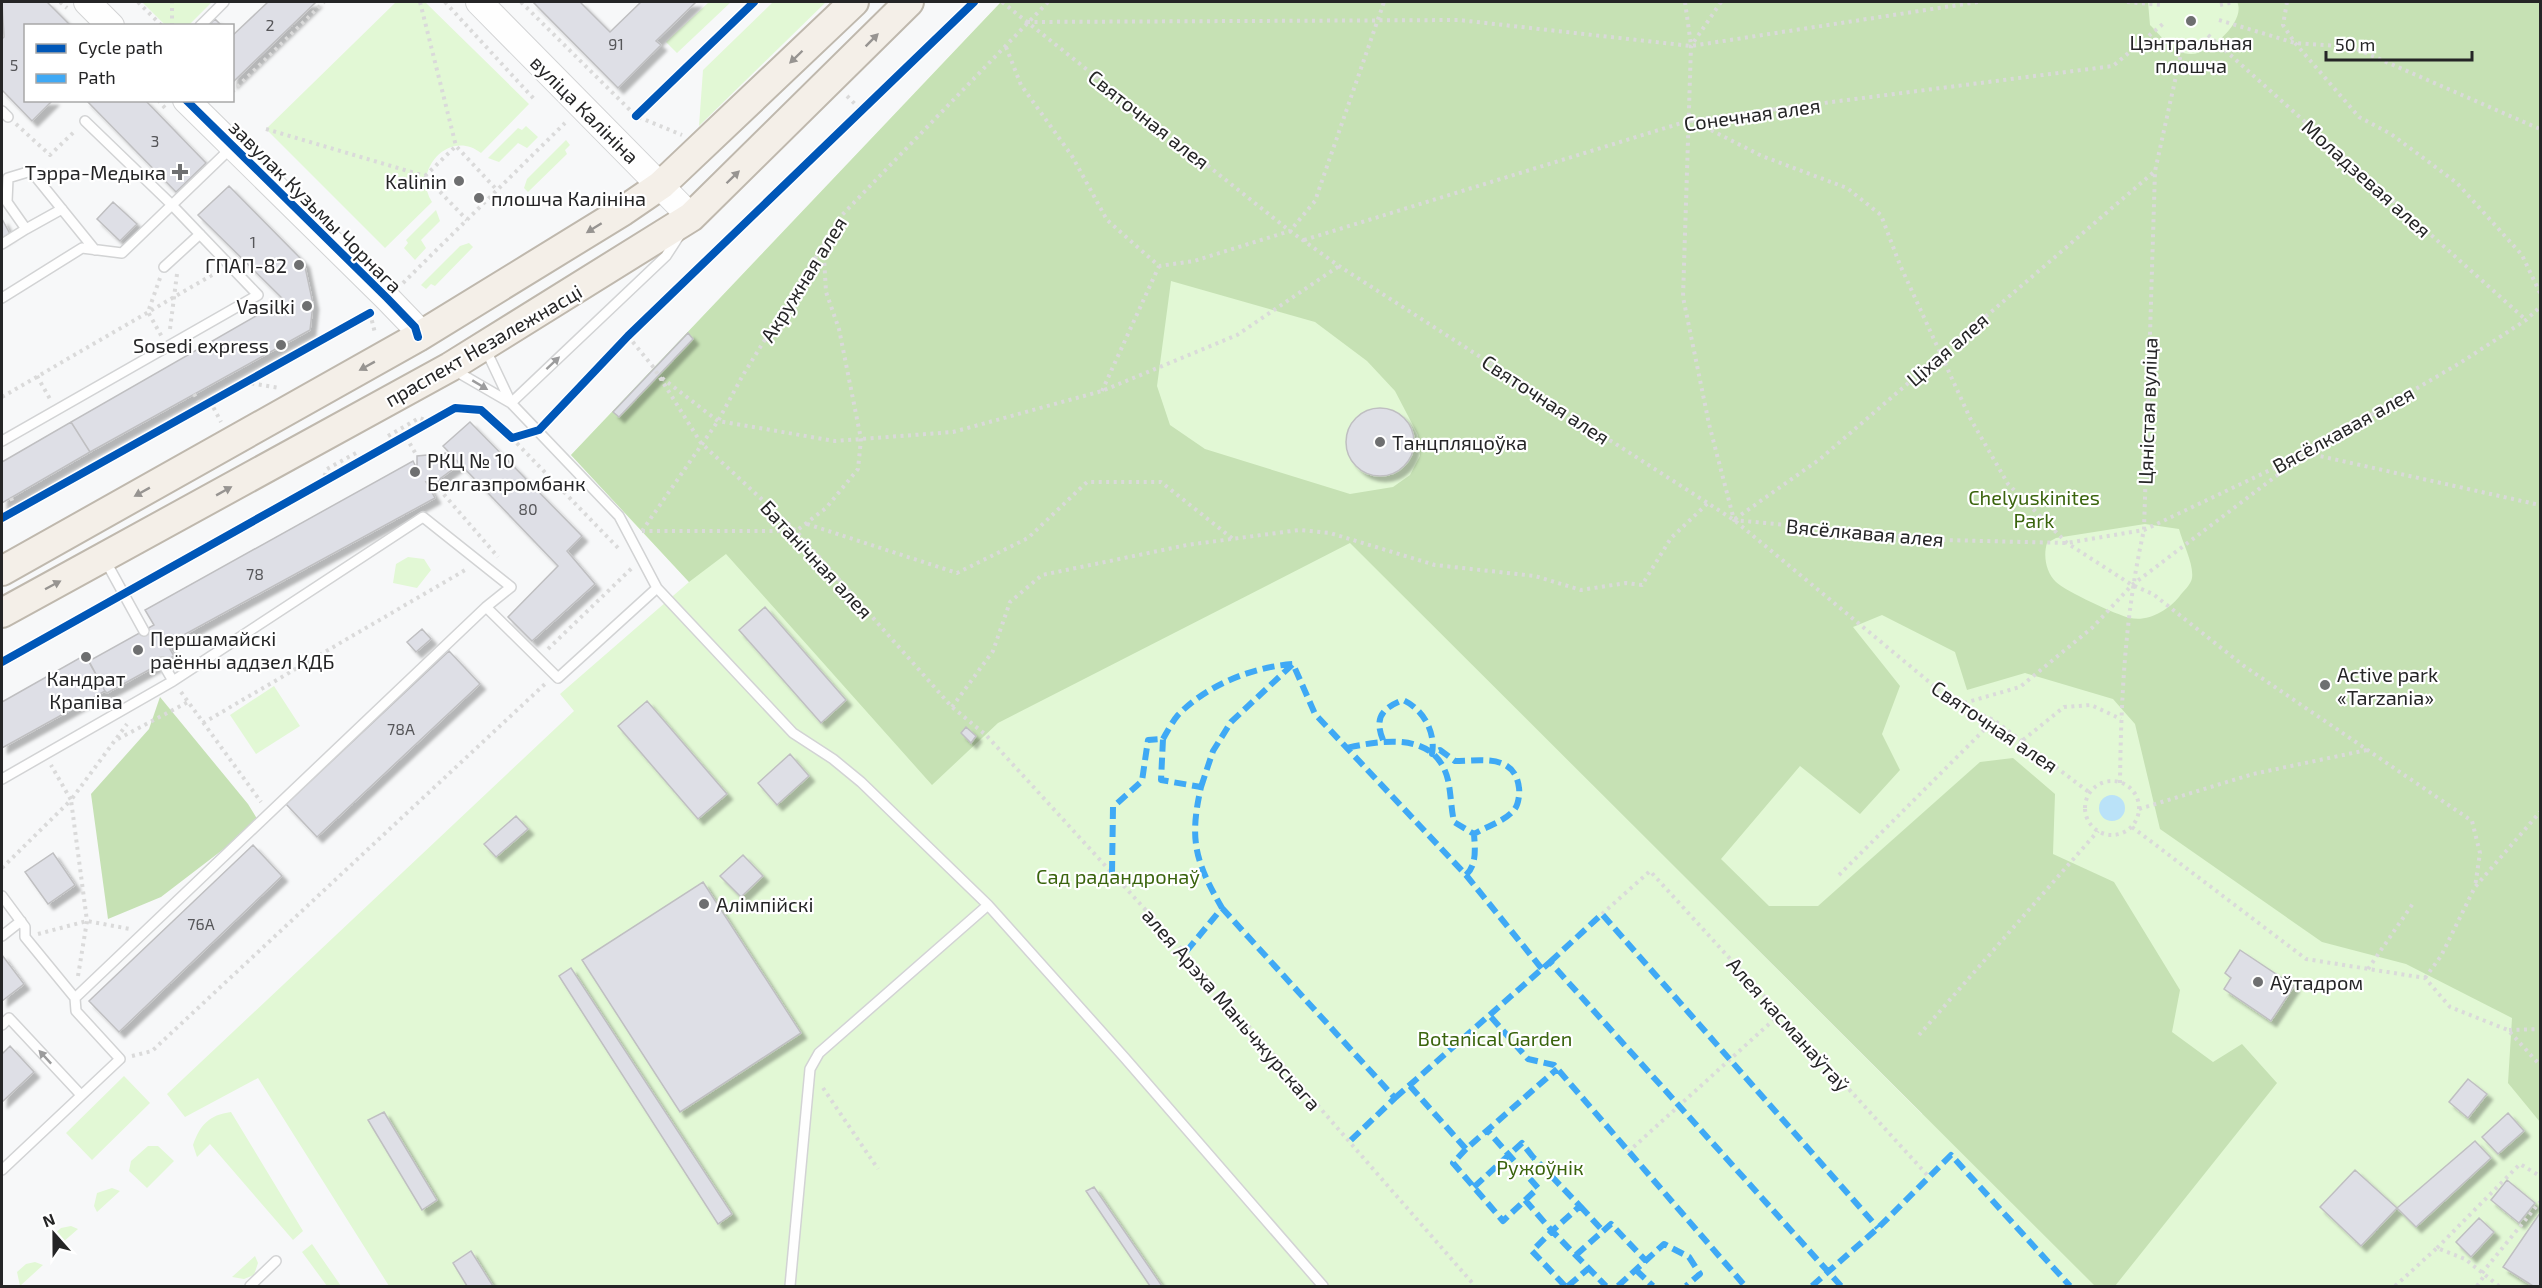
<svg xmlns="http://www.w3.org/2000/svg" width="2542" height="1288" font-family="'Exo 2',sans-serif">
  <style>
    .green { fill: #e2f8d5; fill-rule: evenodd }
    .forest { fill: #c6e1b4; fill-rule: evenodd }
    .water { fill: #bae2f8 }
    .building { fill: #dedfe6; stroke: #bfbfc1; stroke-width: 1.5; filter: url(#shadow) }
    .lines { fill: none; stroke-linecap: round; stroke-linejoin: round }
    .lane-casing { stroke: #d2d3d4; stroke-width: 12 }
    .secondary-casing { stroke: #d2d3d4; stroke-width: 28 }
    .primary-casing { stroke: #bfb8ad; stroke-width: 32 }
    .path { stroke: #dadada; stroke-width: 4; stroke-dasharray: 3 4.5; stroke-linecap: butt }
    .lane { stroke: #fefefe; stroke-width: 9 }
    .secondary { stroke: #fefefe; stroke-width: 26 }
    .primary { stroke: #f4efe8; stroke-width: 28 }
    .quiet { stroke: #3fa9f5; stroke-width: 6; stroke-dasharray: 12 6; stroke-linecap: butt }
    .cycleway-casing { stroke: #fff; stroke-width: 11 }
    .cycleway { stroke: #0057b8; stroke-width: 8 }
    .oneway { fill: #979491 }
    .oneway2 { fill: #9c9c9d }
    .poi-dot { fill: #6e6f70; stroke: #fff; stroke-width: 2 }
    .labels { text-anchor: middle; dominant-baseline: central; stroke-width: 4.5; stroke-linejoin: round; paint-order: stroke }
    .number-label { font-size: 16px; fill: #565659 }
    .poi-label { font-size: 20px; fill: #252526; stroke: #fff; text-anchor: start }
    .street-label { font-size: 20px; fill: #252526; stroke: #fff }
    .park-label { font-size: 20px; fill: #3a640d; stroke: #fff }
  </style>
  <defs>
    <filter id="shadow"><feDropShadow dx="5.5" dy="5.5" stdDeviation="1.5" flood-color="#0004"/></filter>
  </defs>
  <rect width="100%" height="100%" fill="#f7f8f9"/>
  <path class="green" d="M142,2H212L188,26L165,25Z
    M396,2H425L529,104L481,153C450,128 411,170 432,202L385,248L266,129Z
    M709,2H731L677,53L666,42Z
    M773,2H826L699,126L703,70Z
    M1001,2H2540V1286H389L258,1078L185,1117L167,1094L574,711L560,694L689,582L571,455ZM1551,743L1923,1114H1922Z
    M526,126L538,137L527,148L518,143L499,162L488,158L518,128L522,130Z
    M566,140L570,145L565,150L567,154L528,192L524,188L527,179Z
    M436,210L440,221L421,240L426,248L415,260L404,248L408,243L406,240Z
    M469,243L473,247L435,286L431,284L426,289L421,285L460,246Z
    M408,557L424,559L431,570L417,588L393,583L396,564Z
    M274,686L300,726L256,754L230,715Z
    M124,1076L150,1103L92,1160L66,1133Z
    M231,1112L303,1231L293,1240L210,1144L197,1157L193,1145C200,1125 209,1115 231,1112Z
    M148,1146H158L174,1161L147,1188L129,1171L131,1161Z
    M112,1188L120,1191L97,1212L94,1206L97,1193Z
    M71,1226L78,1229L55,1249L53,1235L61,1228Z
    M312,1244L341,1286H327L302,1252Z
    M255,1256L258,1263L254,1275L244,1279L232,1277Z
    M35,1262L43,1265L20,1286L17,1272L26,1264Z"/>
  <path class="forest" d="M1001,2H2148L2150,25C2161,36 2175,55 2192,54C2210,54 2247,20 2237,2H2540V1122L2508,1083L2512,1018L2406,964L2322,942L2160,829L2135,724L2113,699L2025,673L1967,690L1955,652L1882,615L1853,627L1900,686L1882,734L1900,770L1860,814L1800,766L1721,859L1769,906H1818L1980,762L2013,758L2055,794L2053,854L2114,882L2180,990L2172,1032L2213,1062L2242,1044L2277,1083L2115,1286H2095L1350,543L998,723L932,785L726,554L689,582L571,455ZM1171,281L1315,322L1367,361L1395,391L1418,435L1420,456L1410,475L1393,487L1350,494L1205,449L1170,425L1157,386ZM2145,524L2179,529C2183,544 2194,564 2192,578C2191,585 2183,591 2179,597C2168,610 2149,622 2130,618C2117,615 2065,591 2056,582C2046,572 2043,556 2047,543L2056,538Z
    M160,697L248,804L259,822L161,897L108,919L91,794L149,729Z"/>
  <path class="water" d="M2099 808a13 13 0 1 1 26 0a13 13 0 1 1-26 0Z"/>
  <path class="building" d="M2,2H47L71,26H26V100H53L32,121L2,90V39L4,37Z
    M268,2H316L232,83V36Z
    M533,2H580L610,32L641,2H696L656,41L661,45L618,88Z
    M215,19L222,26H208Z
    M86,100H145L206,163L176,192Z
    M229,186L304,262L313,304L310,330L90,452L71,422L284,300L198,215Z
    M113,202L137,224L120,241L97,219Z
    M2,219L10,234L2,239Z
    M688,333L693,339L619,417L613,412Z
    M1346 442a34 34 0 1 1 68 0a34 34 0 1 1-68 0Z
    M71,422L90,452L2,503V462Z
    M470,422L582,536L567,551L595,584L532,641L508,617L558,566L443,446Z
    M448,453L460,464L434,483L426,482L435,498L167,644L174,656L107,693L105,691L89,661L154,625L145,610L413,461L417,469V456Z
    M765,607L846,700L821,723L739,630Z
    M422,629L431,639L416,652L407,642Z
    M449,651L480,684L317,837L286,804Z
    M85,655L105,691L2,748V702Z
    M647,701L727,794L698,819L618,726Z
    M966,727L976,736L971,743L961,733Z
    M790,754L809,776L777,805L758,783Z
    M516,816L528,829L496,857L484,844Z
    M253,845L282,876L119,1032L89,1001Z
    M53,853L75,885L48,904L25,872Z
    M743,855L763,876L741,897L720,876Z
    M703,882L801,1033L680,1112L582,960Z
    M2240,950L2294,986L2271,1021L2224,989L2231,978L2225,973Z
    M2,955L24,984L2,1001Z
    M571,968L732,1214L718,1224L559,976Z
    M10,1046L34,1072L2,1102V1054Z
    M2468,1079L2487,1094L2468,1118L2449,1102Z
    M384,1112L437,1200L422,1210L368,1120Z
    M2508,1113L2524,1131L2498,1154L2482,1137Z
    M2475,1141L2491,1158L2416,1227L2397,1208Z
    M2355,1170L2397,1208L2361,1246L2320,1207Z
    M2507,1180L2535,1203L2519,1223L2491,1200Z
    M1094,1187L1162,1286H1150L1086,1191Z
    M2540,1213V1286H2533L2503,1267Z
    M2479,1218L2494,1232L2471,1257L2456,1242Z
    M471,1251L493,1286H467L453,1263Z"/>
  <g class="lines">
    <g class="lane-casing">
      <path id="lane" d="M200,26L224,2
        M2,111L8,117
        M26,229L62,209
        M2,244L26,229L7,202L8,178L31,171L95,250
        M164,267L200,234
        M2,298L82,248L122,253L231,148
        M485,348L511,403
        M511,403L666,256L679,236
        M2,441L258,295L171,204L85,121
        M105,560L144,631
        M657,588L793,733L833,759L861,782L988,905L1124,1057L1323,1286
        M162,662L173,681
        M2,779L173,681L423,517L511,587L486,607L558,678L657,588L619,516L511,403L454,370
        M2,896L25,927V937L75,998
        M2,936L21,921
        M2,1025L9,1018L81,1095
        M2,1170L120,1059L76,1011L75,998L486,607
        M250,1286L276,1261
        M790,1286L810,1069L819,1053L988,905"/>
    </g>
    <g class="secondary-casing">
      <path id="secondary" d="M87,2L111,26
        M479,2L691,217
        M186,100L387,298L415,327L418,337"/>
    </g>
    <g class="primary-casing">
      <path id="primary" d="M2,571L418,337L623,211L661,185L854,2
        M2,613L450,367L691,217L909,2"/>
    </g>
    <path class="path" d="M60,2L67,8
      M138,2L162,26
      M420,2L456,146L497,190
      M445,2L534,99
      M521,2L636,116L682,135
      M1002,2L1290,231L1339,266L1734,520L1957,705L1994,720L2090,793
      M1685,2L1691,45
      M1721,2L1691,46L1683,297L1709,424L1734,520L1942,540L2067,543L2144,530L2306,453L2460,363L2526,320L2540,307
      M2127,2L2162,5
      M2287,2L2283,25L2295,43L2359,117L2391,134L2457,183L2522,255L2540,293
      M2220,5L2234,2
      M2219,20L2295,43L2352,47L2540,129
      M1027,22L1459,20L1691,46L1978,2
      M172,26V2
      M2208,35L2526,320
      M1006,47L1021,85L1072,156L1107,220L1159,266L1194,261L1290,231L1315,201L1384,2
      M912,61L974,2
      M232,92L324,2
      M847,96L861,110
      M158,100L165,108
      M636,116L754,2
      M1691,120L1762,156L1847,188L1881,215L1900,265L1970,418L2008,484L2067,543L2132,585L2153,594L2244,666L2472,821L2480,853L2475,887
      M16,124L50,155L76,130
      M266,129L425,176L467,220
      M425,176L456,146
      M1304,240L1691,120L2113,66L2164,23
      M160,278L148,312L162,337
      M403,283L565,123
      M370,313L375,333
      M170,329L177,274
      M628,336L654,368L701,443L796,531L952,707L986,735L1185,953L1475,1286
      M37,376L50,399
      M662,378L718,421L835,441L953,432L1102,391L1237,335L1339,266
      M244,382L280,388
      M1102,391L1159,266
      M194,394L201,406
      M2,397L219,271
      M210,401L221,422
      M455,408L481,410L506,432L620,550
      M388,436L419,418L432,422
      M406,437L417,456
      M2306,453L2540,505
      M322,483L327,469L356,453
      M434,483L498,557
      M11,498L16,509
      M1735,519L1820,459L2155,171
      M807,524L957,573L1028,538L1087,482H1161L1233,539
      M642,531L718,421L743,375L842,215L1048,2
      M642,531H796L826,508L858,469L861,439L839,329L826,292L824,257L836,228
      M548,649L633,567
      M181,692L261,802
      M1957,705L2020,687L2093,627L2132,585L2300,458
      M952,707L993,651L1010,602L1042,575L1187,545L1299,530L1330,533L1435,565L1535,576L1581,590L1626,583L1642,585L1671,538L1708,503
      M203,723L467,569
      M118,739L188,702
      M2023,740L2064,707L2091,705L2121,719
      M2085 808a27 27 0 1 1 54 0a27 27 0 1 1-54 0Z
      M2120,783C2121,698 2125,613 2144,530L2155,171L2184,40
      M2139,809L2253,774L2367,750
      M2132,827L2306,959L2425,978L2450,1007L2508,1030L2540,1065
      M2,868L71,800L51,765
      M1839,875L1994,720
      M1602,914L1650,871L1929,1177
      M38,934L87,921L130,929
      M2368,969L2414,902
      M78,976L87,921L71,800L127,724
      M2425,978L2441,956L2475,887L2540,812
      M2509,1030L2540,1029
      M1919,1035L2098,831
      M132,1056L152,1051L546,683
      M823,1088L878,1169
      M1628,1152L1780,1014
      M2437,1248L2520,1164L2540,1176
      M2482,1273L2540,1202
      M2395,1286L2437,1248L2465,1259L2499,1286
      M2477,1286L2484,1276"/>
    <use href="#lane" class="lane"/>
    <use href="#secondary" class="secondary"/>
    <use href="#primary" class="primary"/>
    <path class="quiet" d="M1163,739C1167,732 1172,722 1178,715C1207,685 1252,667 1293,664
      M1383,740C1374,718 1382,708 1403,700C1423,709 1436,732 1432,754L1440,750L1455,761C1480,761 1515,753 1519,788C1520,794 1518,806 1514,810C1504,822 1487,826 1474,834
      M1201,787L1213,751L1231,722L1293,664L1315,714L1466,875C1477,865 1475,848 1474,834L1454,822C1451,808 1451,794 1448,780C1436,731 1383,740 1346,748
      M1112,873L1113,807L1142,781L1148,740L1163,739L1161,780L1201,787C1189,840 1195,861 1222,908L1185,953
      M1466,875L1542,969
      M1222,908L1395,1098L1349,1142
      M1550,962L1602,914L1878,1228
      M1491,1017L1528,1059L1554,1065L1745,1286
      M1410,1086L1466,1149L1557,1069
      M1395,1098L1550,962L1841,1286
      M1466,1149L1453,1163L1503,1221L1538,1188L1487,1130
      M1474,1187L1522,1143L1533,1157L1528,1162
      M1525,1200L1552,1231L1580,1206L1533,1157
      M1580,1206L1603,1231
      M1576,1255L1611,1224L1646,1261
      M1636,1270L1653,1286
      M1565,1286L1532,1251L1552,1231L1606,1286
      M1568,1286L1589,1268
      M1618,1286L1664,1244L1689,1257L1700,1274L1686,1286
      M1812,1286L1878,1228L1951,1155L2070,1286"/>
    <g class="cycleway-casing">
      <path id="cycleway" d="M186,100L387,298L415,327L418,337
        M636,116L754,2
        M2,518L370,313
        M2,662L455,408L481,410L512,438L539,430L628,336L974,2"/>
    </g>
    <use href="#cycleway" class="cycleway"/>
  </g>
  <defs><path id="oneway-solid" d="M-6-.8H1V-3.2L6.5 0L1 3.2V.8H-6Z" transform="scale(1.5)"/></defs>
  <g class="oneway">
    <use href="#oneway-solid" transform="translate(872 40) rotate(-45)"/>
    <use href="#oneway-solid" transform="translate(796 57) rotate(136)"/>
    <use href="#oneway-solid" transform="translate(733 177) rotate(-44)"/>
    <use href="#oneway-solid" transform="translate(594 228) rotate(148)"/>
    <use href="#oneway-solid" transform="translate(367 366) rotate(151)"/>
    <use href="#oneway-solid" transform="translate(224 491) rotate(-29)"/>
    <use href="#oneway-solid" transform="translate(142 492) rotate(151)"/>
    <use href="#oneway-solid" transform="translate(53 585) rotate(-28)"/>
  </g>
  <g class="oneway2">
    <use href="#oneway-solid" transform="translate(553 363) rotate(-43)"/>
    <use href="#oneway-solid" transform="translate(480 385) rotate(31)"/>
    <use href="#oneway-solid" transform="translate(45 1057) rotate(-133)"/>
  </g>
  <g class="poi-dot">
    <circle cx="2191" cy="21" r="6"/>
    <path d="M177 163h6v6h6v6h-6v6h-6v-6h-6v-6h6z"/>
    <circle cx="459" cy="181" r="6"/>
    <circle cx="479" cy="198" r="6"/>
    <circle cx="299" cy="265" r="6"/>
    <circle cx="307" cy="306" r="6"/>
    <circle cx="281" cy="345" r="6"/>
    <circle cx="1380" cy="442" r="6"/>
    <circle cx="415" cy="472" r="6"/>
    <circle cx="138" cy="650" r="6"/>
    <circle cx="86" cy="657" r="6"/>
    <circle cx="2325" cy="685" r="6"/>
    <circle cx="704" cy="904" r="6"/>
    <circle cx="2258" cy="982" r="6"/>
  </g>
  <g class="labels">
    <g class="number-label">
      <text x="270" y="24">2</text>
      <text x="616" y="43">91</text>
      <text x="14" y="64">5</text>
      <text x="155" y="140">3</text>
      <text x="253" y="241">1</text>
      <text x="528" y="508">80</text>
      <text x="255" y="573">78</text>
      <text x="401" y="728">78А</text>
      <text x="201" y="923">76А</text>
    </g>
    <g class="poi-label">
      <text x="2191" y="42" text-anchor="middle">Цэнтральная<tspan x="2191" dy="23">плошча</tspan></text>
      <text x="166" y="172" text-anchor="end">Тэрра-Медыка</text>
      <text x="447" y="181" text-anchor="end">Kalinin</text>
      <text x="491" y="198">плошча Калініна</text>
      <text x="287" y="265" text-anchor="end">ГПАП-82</text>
      <text x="295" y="306" text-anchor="end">Vasilki</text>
      <text x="269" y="345" text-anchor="end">Sosedi express</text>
      <text x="1392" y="442">Танцпляцоўка</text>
      <text x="427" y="460">РКЦ № 10<tspan x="427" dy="23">Белгазпромбанк</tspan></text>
      <text x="150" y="638">Першамайскі<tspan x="150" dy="23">раённы аддзел КДБ</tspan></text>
      <text x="2337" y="674">Active park<tspan x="2337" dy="23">«Tarzania»</tspan></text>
      <text x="86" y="678" text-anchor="middle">Кандрат<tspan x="86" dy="23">Крапіва</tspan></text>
      <text x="716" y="904">Алімпійскі</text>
      <text x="2270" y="982">Аўтадром</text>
    </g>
    <g class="street-label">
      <text transform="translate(585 109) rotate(45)">вуліца Калініна</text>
      <text transform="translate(1752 114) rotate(-8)">Сонечная алея</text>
      <text transform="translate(1149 119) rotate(38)">Святочная алея</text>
      <text transform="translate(2367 178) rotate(42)">Моладзевая алея</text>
      <text transform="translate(316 206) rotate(45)">завулак Кузьмы Чорнага</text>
      <text transform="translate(803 279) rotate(-58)">Акружная алея</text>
      <text transform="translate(483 345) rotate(-30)">праспект Незалежнасці</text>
      <text transform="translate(1947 349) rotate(-41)">Ціхая алея</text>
      <text transform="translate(1546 399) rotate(33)">Святочная алея</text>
      <text transform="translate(2147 411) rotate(-88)">Цяністая вуліца</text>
      <text transform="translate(2343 429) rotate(-29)">Вясёлкавая алея</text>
      <text transform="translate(1865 532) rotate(5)">Вясёлкавая алея</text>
      <text transform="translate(817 559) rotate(47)">Батанічная алея</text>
      <text transform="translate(1995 726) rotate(34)">Святочная алея</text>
      <text transform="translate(1232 1009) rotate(49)">алея Арэха Маньчжурскага</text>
      <text transform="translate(1789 1024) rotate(48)">Алея касманаўтаў</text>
    </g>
    <g class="park-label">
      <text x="2034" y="497">Chelyuskinites<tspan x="2034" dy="23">Park</tspan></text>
      <text x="1118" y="876">Сад радандронаў</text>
      <text x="1495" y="1038">Botanical Garden</text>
      <text x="1540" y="1167">Ружоўнік</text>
    </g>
  </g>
  <rect width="2542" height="1288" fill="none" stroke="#252526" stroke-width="6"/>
  <rect x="24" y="24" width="210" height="78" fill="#ffffff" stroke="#a8a8a8" stroke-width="1.5"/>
  <rect x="36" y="44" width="30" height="9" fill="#0057b8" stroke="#a8a8a8" stroke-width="1.5"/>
  <text x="78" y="54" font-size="18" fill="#252526">Cycle path</text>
  <rect x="36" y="74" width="30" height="9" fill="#3fa9f5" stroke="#a8a8a8" stroke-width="1.5"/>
  <text x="78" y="84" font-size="18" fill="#252526">Path</text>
  <g transform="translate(54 1234) rotate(339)" stroke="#ffffff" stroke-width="4.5" paint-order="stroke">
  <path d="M0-4.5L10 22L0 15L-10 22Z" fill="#252526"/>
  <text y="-9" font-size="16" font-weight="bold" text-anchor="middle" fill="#252526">N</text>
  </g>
  <path d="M2326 51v9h146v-9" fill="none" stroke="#252526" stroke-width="3"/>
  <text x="2335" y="51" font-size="18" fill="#252526" stroke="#ffffff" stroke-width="4.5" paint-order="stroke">50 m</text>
</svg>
